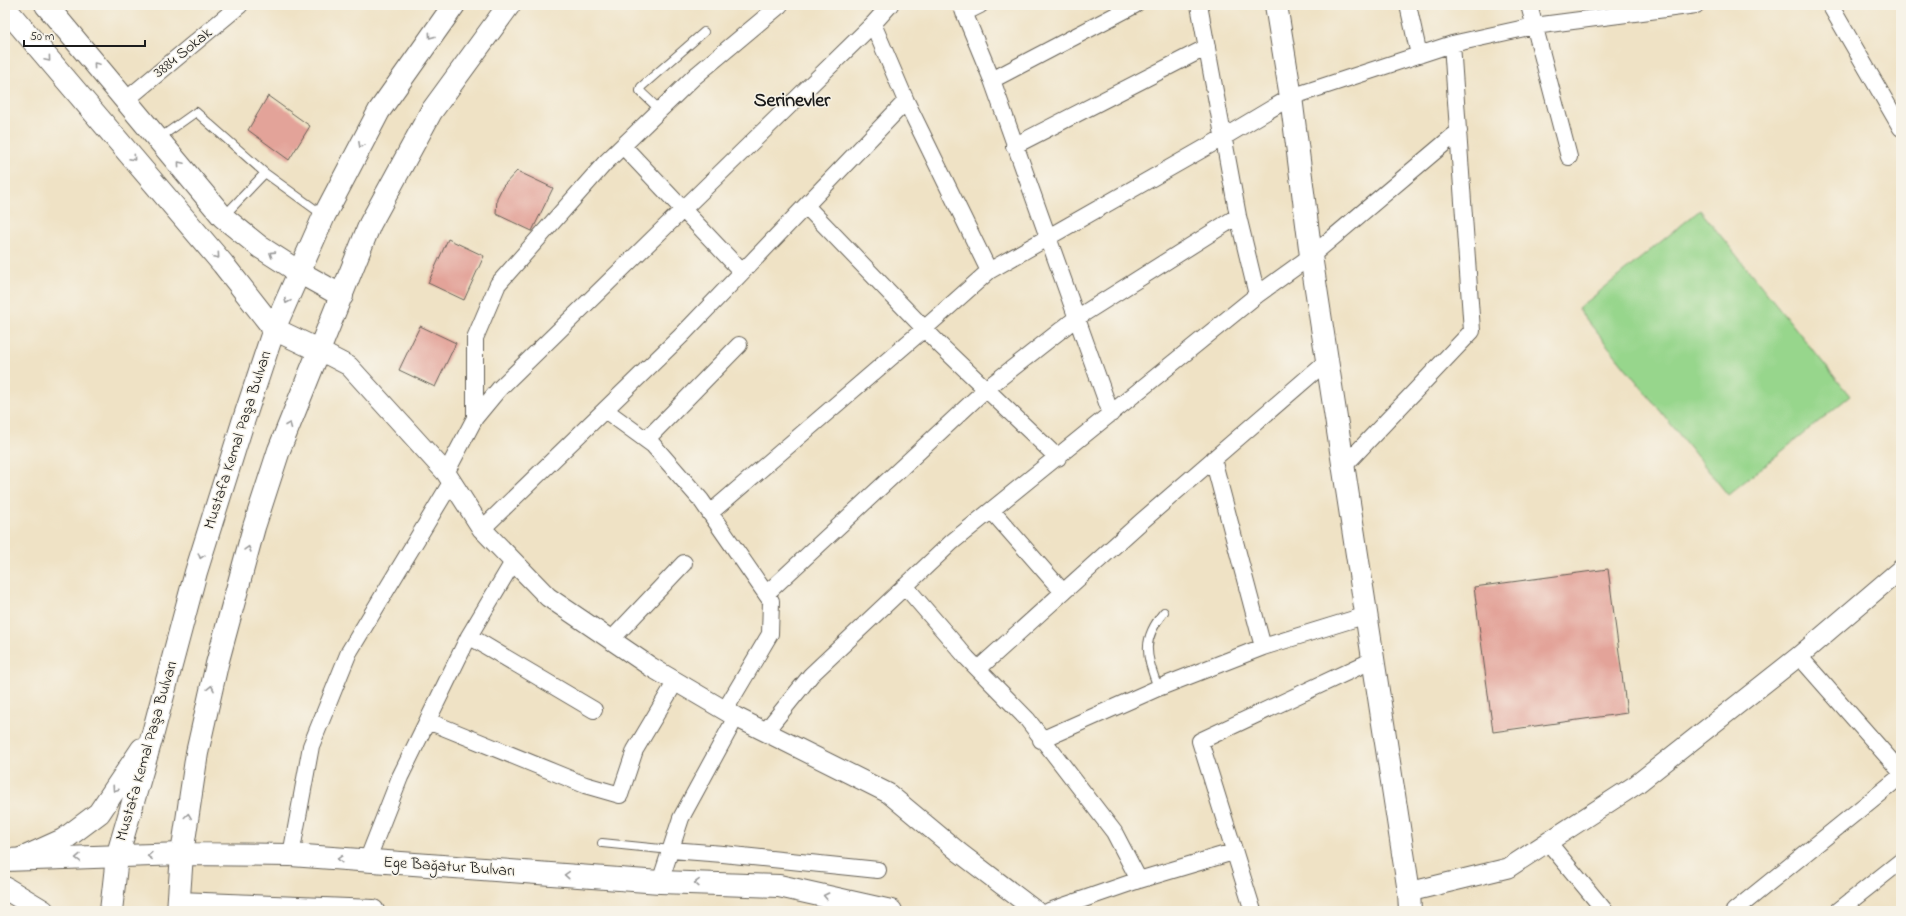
<svg xmlns="http://www.w3.org/2000/svg" width="1906" height="916" font-family="'Indie Flower',sans-serif">
  <style>
    .green { fill: #97d68c; stroke: #5a7954 }
    .building { fill: #e3a399 }
    .lines { fill: none; stroke-linecap: round; stroke-linejoin: round }
    .service-casing { stroke: #666157; stroke-width: 10 }
    .minor-casing { stroke: #666157; stroke-width: 18 }
    .tertiary-casing { stroke: #666157; stroke-width: 21 }
    .secondary-casing { stroke: #666157; stroke-width: 24 }
    .primary-casing { stroke: #666157; stroke-width: 24 }
    .service { stroke: #fff; stroke-width: 8 }
    .minor { stroke: #fff; stroke-width: 16 }
    .tertiary { stroke: #fff; stroke-width: 19 }
    .secondary { stroke: #fff; stroke-width: 22 }
    .primary { stroke: #fff; stroke-width: 22 }
    .oneway { stroke: #999 }
    .labels { text-anchor: middle; dominant-baseline: central; stroke-width: 3; stroke-linejoin: round; paint-order: stroke }
    .street-label { font-size: 16px; fill: #1c1c1c; stroke: #f7f3e8 }
    .district-label { font-size: 20px; font-weight: bold; fill: #1c1c1c; stroke: #f7f3e8 }
  </style>
  <rect width="100%" height="100%" fill="#f7f3e8"/>
  <filter id="ink" filterUnits="userSpaceOnUse"><feTurbulence type="fractalNoise" baseFrequency=".025" numOctaves="2"/><feDisplacementMap in="SourceGraphic" scale="8" xChannelSelector="R" yChannelSelector="G"/><feConvolveMatrix kernelMatrix="1 2 1 2 8 2 1 2 1" color-interpolation-filters="sRGB"/></filter>
  <filter id="wash" filterUnits="userSpaceOnUse"><feTurbulence type="fractalNoise" baseFrequency=".012" numOctaves="4" result="noise"/><feDisplacementMap in="SourceGraphic" scale="16" xChannelSelector="R" yChannelSelector="G"/><feGaussianBlur stdDeviation="0.9" result="paint"/><feColorMatrix in="noise" values="0 0 0 0 0 0 0 0 0 0 0 0 0 0 0 0 0 1.4 0 .05"/><feComposite in="paint" operator="in"/></filter>
  <g filter="url(#wash)">
    <rect width="100%" height="100%" fill="#efe2c5"/>
    <path class="green" d="M1700,210L1850,396L1728,495L1578,309Z"/>
    <g id="blocks">
      <path class="building" d="M268,96L310,126L289,160L248,130Z
        M517,171L553,188L532,231L496,214L497,198L503,186Z
        M448,239L484,256L464,300L428,283Z
        M420,326L456,343L435,387L399,370Z
        M1608,569L1627,713L1493,732L1474,587Z"/>
    </g>
  </g>
  <g filter="url(#ink)">
    <use href="#blocks" fill-opacity="0" stroke="#666157" stroke-width="1"/>
    <g class="lines">
      <g class="service-casing">
        <path id="service" d="M660,110L640,91L641,87L704,32
          M158,139L196,112L265,173L323,215
          M223,217L265,173
          M1158,688C1147,656 1140,641 1164,612
          M602,843L671,850"/>
      </g>
      <g class="minor-casing">
        <path id="minor" d="M961,5L992,80L1111,414
          M1199,5L1238,216L1257,295
          M1408,5L1419,55
          M1529,5L1569,157
          M1830,5L1901,128
          M964,13L980,5
          M873,24L906,101L989,271
          M992,80L1135,5
          M126,100L240,5
          M623,146L742,272
          M1014,146L1207,47
          M806,206L941,346L1058,458
          M605,410L653,445L701,500L771,601L770,634L725,710
          M475,418V338L498,284L605,163L694,77L780,5
          M646,440L739,345
          M1213,459L1263,647
          M1344,466L1472,331L1452,44
          M446,473L475,418L499,389L873,24L890,5
          M992,511L1063,592
          M710,513L924,329L989,271L1224,137L1291,97L1452,44L1534,26L1696,5
          M482,529L681,336L906,101
          M905,586L967,658L1027,719L1114,832L1139,880
          M766,594L986,389L1075,319L1238,216
          M469,636L594,710
          M611,640L684,563
          M1799,656L1901,772
          M978,669L1142,521L1328,360
          M428,721L585,785L620,795L635,750L676,681
          M765,732L811,675L952,542L1257,295L1311,256L1459,131
          M1041,740L1158,688L1263,647L1367,615
          M1548,842L1605,911
          M671,850L723,854L878,870
          M291,855L311,746L349,652L452,481
          M367,861L400,777L469,636L513,562
          M660,882L681,818L736,717
          M1049,911L1139,880L1233,852
          M1253,911L1200,741L1373,660
          M1734,911L1901,776
          M1838,911L1901,861"/>
      </g>
      <g class="tertiary-casing">
        <path id="tertiary" d="M320,351L349,366L446,473L482,529L548,597L651,667L736,717L888,793L960,853L1036,911
          M1409,892L1508,868L1637,784L1799,656L1901,569"/>
      </g>
      <g class="secondary-casing">
        <path id="secondary" d="M46,5L223,217L260,247L299,272L342,296
          M1276,5L1291,97L1311,256L1409,892L1410,911
          M5,8L223,264L274,329L320,351
          M182,854L197,753L217,664L254,527L279,450L370,224L431,112L509,5
          M21,859L63,840L99,813L142,749
          M111,911L117,857L153,733L196,572L243,422L274,329L324,216L379,111L454,5"/>
      </g>
      <g class="primary-casing">
        <path id="primary" d="M5,860L182,854L291,855L660,882L779,886L891,911
          M5,888L43,911
          M179,903L373,911
          M178,911L182,854"/>
      </g>
      <use href="#service" class="service"/>
      <use href="#minor" class="minor"/>
      <use href="#tertiary" class="tertiary"/>
      <use href="#secondary" class="secondary"/>
      <use href="#primary" class="primary"/>
    </g>
    <defs><path id="oneway-chevron" d="M-2-3.5L2.5 0L-2 3.5" fill="none" stroke-width="1.6" stroke-linecap="round" stroke-linejoin="round"/></defs>
    <g class="oneway">
      <use href="#oneway-chevron" transform="translate(431 36) rotate(126)"/>
      <use href="#oneway-chevron" transform="translate(48 59) rotate(50)"/>
      <use href="#oneway-chevron" transform="translate(96 65) rotate(-130)"/>
      <use href="#oneway-chevron" transform="translate(361 145) rotate(118)"/>
      <use href="#oneway-chevron" transform="translate(133 158) rotate(49)"/>
      <use href="#oneway-chevron" transform="translate(180 164) rotate(-130)"/>
      <use href="#oneway-chevron" transform="translate(272 254) rotate(-147)"/>
      <use href="#oneway-chevron" transform="translate(217 256) rotate(49)"/>
      <use href="#oneway-chevron" transform="translate(287 301) rotate(114)"/>
      <use href="#oneway-chevron" transform="translate(289 425) rotate(-68)"/>
      <use href="#oneway-chevron" transform="translate(248 549) rotate(-74)"/>
      <use href="#oneway-chevron" transform="translate(201 556) rotate(107)"/>
      <use href="#oneway-chevron" transform="translate(211 688) rotate(-78)"/>
      <use href="#oneway-chevron" transform="translate(115 789) rotate(124)"/>
      <use href="#oneway-chevron" transform="translate(188 816) rotate(-82)"/>
      <use href="#oneway-chevron" transform="translate(150 856) rotate(178)"/>
      <use href="#oneway-chevron" transform="translate(78 858) rotate(179)"/>
      <use href="#oneway-chevron" transform="translate(340 859) rotate(-176)"/>
      <use href="#oneway-chevron" transform="translate(567 875) rotate(-176)"/>
      <use href="#oneway-chevron" transform="translate(697 883) rotate(-178)"/>
      <use href="#oneway-chevron" transform="translate(826 896) rotate(-168)"/>
    </g>
  </g>
  <g class="labels">
    <g class="street-label">
      <text transform="translate(183 53) rotate(-39)">3884 Sokak</text>
      <text transform="translate(238 440) rotate(-72)">Mustafa Kemal Paşa Bulvarı</text>
      <text transform="translate(147 751) rotate(-74)">Mustafa Kemal Paşa Bulvarı</text>
      <text transform="translate(449 867) rotate(4)">Ege Bağatur Bulvarı</text>
    </g>
    <g class="district-label">
      <text x="792" y="101">Serinevler</text>
    </g>
  </g>
  <rect width="1906" height="916" fill="none" stroke="#f7f3e8" stroke-width="20"/>
  <path d="M24 40v6h121v-6" fill="none" stroke="#1c1c1c" stroke-width="2"/>
  <text x="30" y="40" font-size="12" fill="#1c1c1c" stroke="#f7f3e8" stroke-width="3" paint-order="stroke">50 m</text>
</svg>
